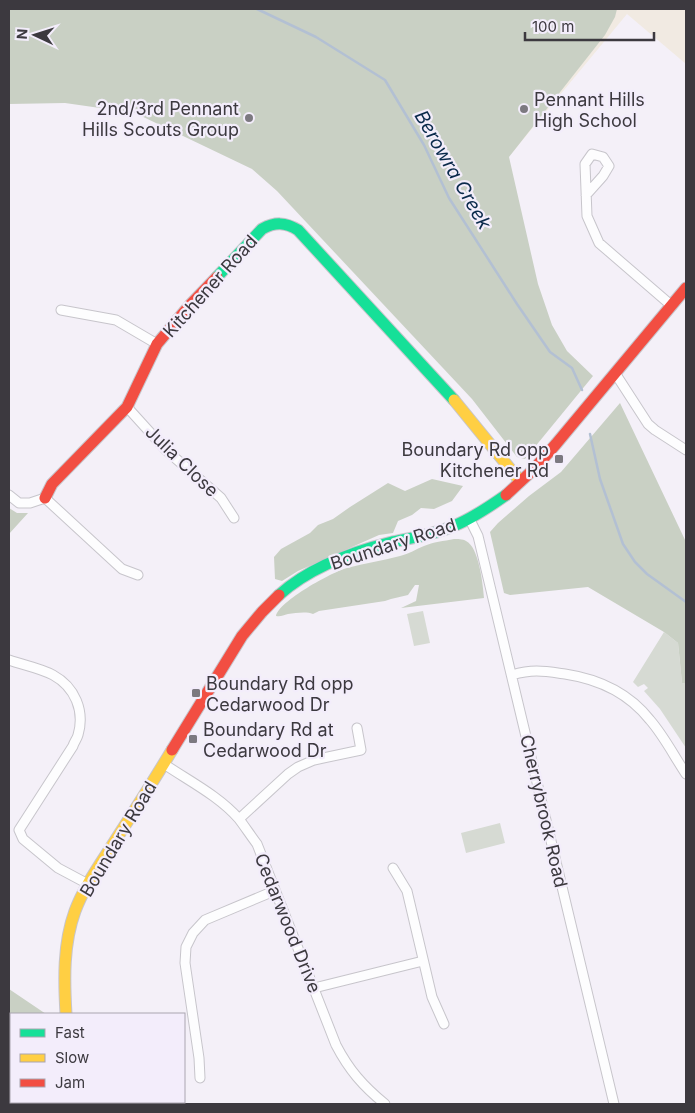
<svg xmlns="http://www.w3.org/2000/svg" width="695" height="1113" font-family="Inter,sans-serif">
  <style>
    .education { fill: #f1eae2 }
    .green { fill: #d6dad3 }
    .forest { fill: #c9d0c4 }
    .lines { fill: none; stroke-linecap: round; stroke-linejoin: round }
    .stream { stroke: #b3c0d3; stroke-width: 2.5 }
    .street-casing { stroke: #c7c5cb; stroke-width: 11 }
    .fast-casing { stroke: #c7c5cb; stroke-width: 13 }
    .slow-casing { stroke: #c7c5cb; stroke-width: 13 }
    .jam-casing { stroke: #c7c5cb; stroke-width: 13 }
    .street { stroke: #fdfdfe; stroke-width: 9 }
    .fast { stroke: #16e098; stroke-width: 11 }
    .slow { stroke: #ffcf43; stroke-width: 11 }
    .jam { stroke: #f24e42; stroke-width: 11 }
    .poi-dot { fill: #7c7980; stroke: #f3edfb; stroke-width: 2 }
    .labels { text-anchor: middle; dominant-baseline: central; stroke-width: 4.5; stroke-linejoin: round; paint-order: stroke }
    .poi-label { font-size: 18px; fill: #3c393f; stroke: #f3edfb; text-anchor: start }
    .street-label { font-size: 18px; fill: #3c393f; stroke: #f3edfb }
    .water-label { font-size: 19px; font-style: italic; fill: #0a2a4b; stroke: #f3edfb }
  </style>
  <rect width="100%" height="100%" fill="#f4f0f8"/>
  <path class="education" d="M472,9H686V64L627,14L511,154Z"/>
  <path class="green" d="M423,611L430,643L414,646L407,614Z
    M664,632L678,643L682,683L686,684V748L660,709L644,691L648,688L644,684L638,687L633,682Z
    M500,823L505,843L466,853L461,833Z"/>
  <path class="forest" d="M9,9H617L615,17L605,35L509,157L538,284L552,325L567,351L593,376L525,459L517,457L472,399L277,191L252,169L135,113L65,103L9,104Z
    M620,403L686,542V684L682,683L678,643L664,632L588,587L510,595L504,593L490,532L498,523L529,496L561,472Z
    M432,479L463,486L452,501L434,509L421,508L412,515L398,521L393,533L379,535L298,571L282,581L275,579L274,557L281,549L310,533L318,525L333,519L350,507L388,483L405,491Z
    M9,508L17,513H28L9,534Z
    M454,539C457,539 463,539 466,541C479,547 483,585 484,598L401,608L416,601L419,585H415L408,595L391,599L385,601L319,611L313,614C306,611 296,613 288,614C283,615 281,617 276,616C279,601 332,572 347,568C365,563 382,561 400,556C409,554 416,549 424,546C433,542 444,541 454,539Z
    M9,989L46,1014H11V1059L9,1062Z"/>
  <g class="lines">
    <path class="stream" d="M257,9L316,37L385,80L424,145L449,198L517,304L550,352L572,368L582,390
      M590,434L600,479L623,544L635,562L647,574L686,602"/>
    <g class="street-casing">
      <path id="street" d="M586,195L603,176L609,166L603,157L592,154L585,164L587,216L599,243L672,306
        M61,310L116,320L157,344
        M615,373L648,424L655,430L686,450
        M127,407L166,450L221,498L234,518
        M9,495L19,503H30L45,498L122,569L138,575
        M469,518L478,536L614,1104
        M9,660C23,665 40,668 53,675C75,687 85,711 78,735C77,739 74,742 73,746L19,830L23,839L58,868L88,884
        M512,675C533,669 543,671 565,674C598,679 628,692 650,720C664,736 674,756 686,774
        M164,764C189,781 219,796 239,819C245,827 251,836 257,844L336,1045C349,1070 363,1086 385,1104
        M239,819L288,774L298,767L314,760L361,750L357,728
        M393,868L407,891L432,997L444,1024
        M314,988L423,961
        M200,1078L199,1058L185,963L186,947L193,933L205,920L274,891"/>
    </g>
    <g class="fast-casing">
      <path id="fast" d="M217,277L262,229C275,222 285,222 298,230L454,400
        M279,595C310,567 351,552 392,542C411,538 432,535 451,527C470,520 489,507 506,495
        M85,1102L86,1104"/>
    </g>
    <g class="slow-casing">
      <path id="slow" d="M454,400L520,481
        M66,1014C64,980 63,944 75,911C84,887 99,866 113,844C133,813 153,782 172,750"/>
    </g>
    <g class="jam-casing">
      <path id="jam" d="M506,495L534,469L556,444L686,288
        M45,498L52,484L127,407L157,344L190,305L217,277
        M172,750L242,636L262,612L279,595"/>
    </g>
    <use href="#street" class="street"/>
    <use href="#fast" class="fast"/>
    <use href="#slow" class="slow"/>
    <use href="#jam" class="jam"/>
  </g>
  <g class="poi-dot">
    <circle cx="524" cy="109" r="5"/>
    <circle cx="249" cy="118" r="5"/>
    <rect x="554" y="454" width="10" height="10" rx="2.5"/>
    <rect x="191" y="688" width="10" height="10" rx="2.5"/>
    <rect x="188" y="734" width="10" height="10" rx="2.5"/>
  </g>
  <g class="labels">
    <g class="poi-label">
      <text x="534" y="99">Pennant Hills<tspan x="534" dy="21">High School</tspan></text>
      <text x="239" y="108" text-anchor="end">2nd/3rd Pennant<tspan x="239" dy="21">Hills Scouts Group</tspan></text>
      <text x="549" y="449" text-anchor="end">Boundary Rd opp<tspan x="549" dy="21">Kitchener Rd</tspan></text>
      <text x="206" y="683">Boundary Rd opp<tspan x="206" dy="21">Cedarwood Dr</tspan></text>
      <text x="203" y="729">Boundary Rd at<tspan x="203" dy="21">Cedarwood Dr</tspan></text>
    </g>
    <g class="street-label">
      <text transform="translate(210 286) rotate(-48)">Kitchener Road</text>
      <text transform="translate(182 461) rotate(44)">Julia Close</text>
      <text transform="translate(393 544) rotate(-18)">Boundary Road</text>
      <text transform="translate(544 811) rotate(77)">Cherrybrook Road</text>
      <text transform="translate(118 839) rotate(-59)">Boundary Road</text>
      <text transform="translate(288 923) rotate(68)">Cedarwood Drive</text>
    </g>
    <g class="water-label">
      <text transform="translate(453 170) rotate(60)">Berowra Creek</text>
    </g>
  </g>
  <rect width="695" height="1113" fill="none" stroke="#3c393f" stroke-width="20"/>
  <rect x="10" y="1013" width="175" height="90" fill="#f3edfb" stroke="#aaa5b0"/>
  <rect x="20" y="1029" width="25" height="8" fill="#16e098" stroke="#aaa5b0"/>
  <text x="55" y="1038" font-size="15" fill="#3c393f">Fast</text>
  <rect x="20" y="1054" width="25" height="8" fill="#ffcf43" stroke="#aaa5b0"/>
  <text x="55" y="1063" font-size="15" fill="#3c393f">Slow</text>
  <rect x="20" y="1079" width="25" height="8" fill="#f24e42" stroke="#aaa5b0"/>
  <text x="55" y="1088" font-size="15" fill="#3c393f">Jam</text>
  <g transform="translate(35 35) rotate(274)" stroke="#f3edfb" stroke-width="4" paint-order="stroke">
  <path d="M0-4L9 19L0 12L-9 19Z" fill="#3c393f"/>
  <text y="-8" font-size="14" font-weight="bold" text-anchor="middle" fill="#3c393f">N</text>
  </g>
  <path d="M525 32v8h129v-8" fill="none" stroke="#3c393f" stroke-width="2.5"/>
  <text x="532" y="32" font-size="15" fill="#3c393f" stroke="#f3edfb" stroke-width="4" paint-order="stroke">100 m</text>
</svg>
